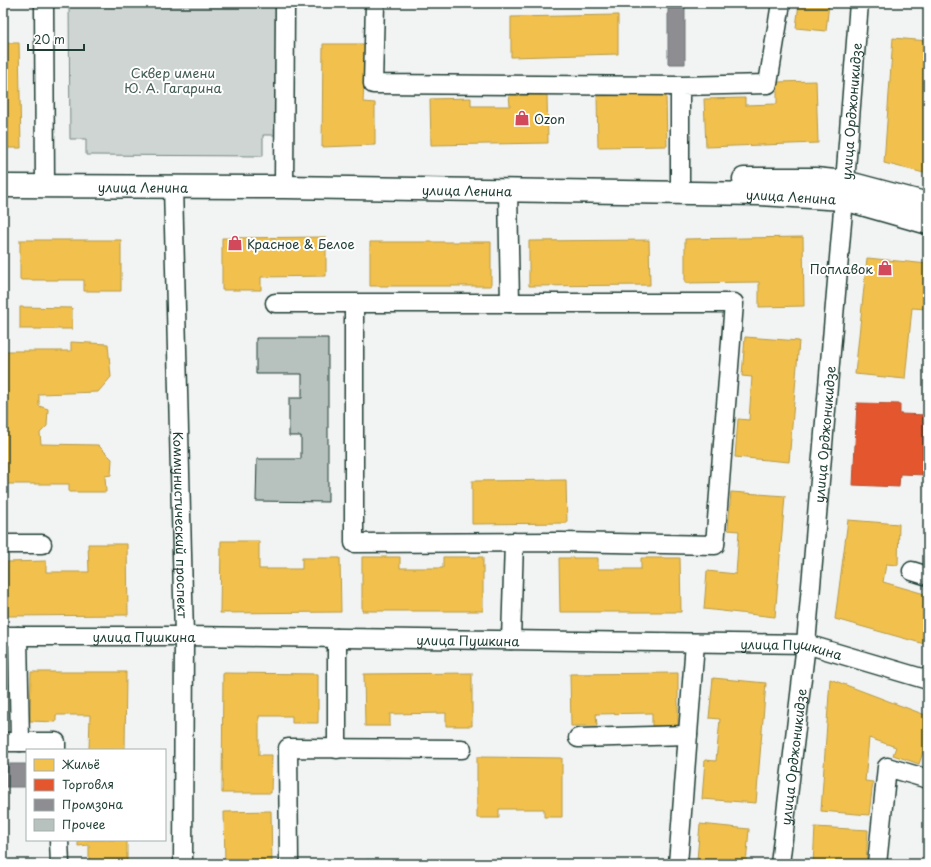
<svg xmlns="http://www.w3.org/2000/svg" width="931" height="867" font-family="'Playpen Sans',sans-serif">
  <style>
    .built { fill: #e0e4e3 }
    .green { fill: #ced5d3; stroke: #768984 }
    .homes { fill: #f2c14e; stroke: #b39946 }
    .shops { fill: #e4572e; stroke: #a94f30 }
    .industry { fill: #8d8d92; stroke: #6c7576 }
    .building { fill: #b7c1bd; stroke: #1f3d34 }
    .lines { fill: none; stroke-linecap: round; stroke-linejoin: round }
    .minor-casing { stroke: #1f3d34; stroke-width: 21 }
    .major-casing { stroke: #1f3d34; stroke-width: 25 }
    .minor { stroke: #fff; stroke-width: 18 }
    .major { stroke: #fff; stroke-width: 22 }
    .labels { text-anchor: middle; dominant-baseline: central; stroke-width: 4; stroke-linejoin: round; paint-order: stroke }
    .park-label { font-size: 13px; fill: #425b54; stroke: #fff }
    .street-label { font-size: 13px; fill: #1f3d34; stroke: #fff }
    .poi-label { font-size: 13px; fill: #1f3d34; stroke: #fff; text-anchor: start }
  </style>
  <rect width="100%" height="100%" fill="#f2f3f3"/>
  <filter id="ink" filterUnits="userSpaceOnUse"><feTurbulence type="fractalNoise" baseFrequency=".025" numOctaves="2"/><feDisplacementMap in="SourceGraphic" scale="8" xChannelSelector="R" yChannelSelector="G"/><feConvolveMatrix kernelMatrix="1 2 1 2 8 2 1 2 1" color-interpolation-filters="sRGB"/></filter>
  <g filter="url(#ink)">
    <path class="built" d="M366,858H594V864H366Z"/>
    <path class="green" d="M69,3H276L277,135H263V156L86,155V139H70Z"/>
    <path class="homes" d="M799,3H829L826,31L796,28Z
      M618,15V54L511,57V17Z
      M893,38L928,41V99L925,127L928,128V174L884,163Z
      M3,43H19L21,148H3Z
      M323,44H366L363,102L375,103V145L322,147Z
      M816,81L818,143L706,147L704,99L745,98V105L777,104V82Z
      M509,95H547L548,143L431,145L430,99L471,98V106H510Z
      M666,95L667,146L598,147L597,96Z
      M326,237V276L261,277V290H222V238Z
      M803,237L804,306L759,307V282L685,283V239Z
      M20,240H121V291H84V280H20Z
      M649,240L650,285L529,286V241Z
      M370,242H491V286H370Z
      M867,258L928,264V309L912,308L905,379L855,374Z
      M20,307L72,308V329H20Z
      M745,337L799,341L789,462L735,457L738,419L749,420L752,377L742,376Z
      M71,342L108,344L111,377L98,392L39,394V406L48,409L47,426L40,433L41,444L98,445L112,459L111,475L105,476L106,492H69V484H3V351H71Z
      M566,480L567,523L472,524V481Z
      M731,492L785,496L775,617L704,609L707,571L736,574L739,531L728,530Z
      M848,520L899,524L898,565L886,564L883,582L928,595V645L835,619Z
      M221,541H259V569H302V558H340L341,612L220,613Z
      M88,544H127L128,615L8,616L7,562L46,561V572H89Z
      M362,557H400V568H443V557H483V611H362Z
      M559,558H598V569H641V558H680L681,612H560Z
      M31,672H126L125,750H89L90,715H56V722L30,721Z
      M223,673L318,674V723H292V716H259V755H272L271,793H222Z
      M472,673V726H446V713L390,714V726H365L364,674Z
      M678,673V726H652V713L596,714L597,726H571L570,674Z
      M713,678L766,683L756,803L702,799L705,760L716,761L720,719L709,718Z
      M830,679L928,716V737L919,764L893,755L896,747L869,738L865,781L873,782L869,815L821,811Z
      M3,680H6V730H3Z
      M477,757L562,758V817H544V809H499V818H477Z
      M271,811L272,864H225L224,812Z
      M700,824L749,829L746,864H710L711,862L697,860Z
      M815,827L868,830L866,864H813Z
      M78,840H127V864H89V845L78,846Z"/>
    <path class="shops" d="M857,403L900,404V414L928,415L926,475L900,474L899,487L853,485Z"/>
    <path class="industry" d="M668,3H685V64H668Z
      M3,764H27V787H3Z"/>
    <path class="building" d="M256,338H328V502L256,501L257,459H301V436H289V398H302V374H256Z"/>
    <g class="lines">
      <g class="minor-casing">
        <g id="minor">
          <path d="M44,3L45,186"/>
          <path d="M375,3L373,84L680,86"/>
          <path id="s1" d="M845,182L859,3"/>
          <path id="s2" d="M173,186L184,636L183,864"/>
          <path d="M284,187L285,3"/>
          <path d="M508,190L510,303"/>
          <path d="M680,193V86L768,84L781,3"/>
          <path d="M275,303H734L715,545L562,542L354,543V303"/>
          <path d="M3,544H42"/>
          <path d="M912,571L928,576"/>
          <path id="s3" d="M3,636H184L806,644L928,680"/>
          <path d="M18,636L20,742"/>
          <path d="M337,638V749"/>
          <path d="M511,640L514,542"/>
          <path d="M578,738L688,735"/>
          <path d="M3,742H56V750"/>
          <path d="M59,840L60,864"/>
          <path d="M289,864L288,748L462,749"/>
          <path d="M678,864L695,643"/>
          <path id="s4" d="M780,864L806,644L844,199"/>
          <path d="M877,864L887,767L928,779"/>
        </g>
      </g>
      <g class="major-casing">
        <g id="major">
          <path d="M744,179H815L845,182L928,204"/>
          <path id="s5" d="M3,186L284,187L760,194L844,199L928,223"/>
        </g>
      </g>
      <use href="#minor" class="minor"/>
      <use href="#major" class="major"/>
    </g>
  </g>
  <defs>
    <g id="shop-bare" transform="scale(1.2)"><path d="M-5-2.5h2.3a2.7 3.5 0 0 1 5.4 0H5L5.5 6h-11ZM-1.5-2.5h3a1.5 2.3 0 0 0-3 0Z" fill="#d1495b" stroke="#fff" stroke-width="2.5" paint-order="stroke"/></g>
  </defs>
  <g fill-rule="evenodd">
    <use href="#shop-bare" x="522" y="118"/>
    <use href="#shop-bare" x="235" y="243"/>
    <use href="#shop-bare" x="885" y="268"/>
  </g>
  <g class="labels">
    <g class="park-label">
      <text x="173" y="72">Сквер имени<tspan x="173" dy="15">Ю. А. Гагарина</tspan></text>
    </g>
    <g class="street-label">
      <text stroke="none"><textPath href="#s1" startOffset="71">улица Орджоникидзе</textPath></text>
      <text stroke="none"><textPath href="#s5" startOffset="140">улица Ленина</textPath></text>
      <text stroke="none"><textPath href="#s5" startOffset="464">улица Ленина</textPath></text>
      <text stroke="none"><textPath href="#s5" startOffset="788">улица Ленина</textPath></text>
      <text stroke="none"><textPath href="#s4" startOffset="432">улица Орджоникидзе</textPath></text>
      <text stroke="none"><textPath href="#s2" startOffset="339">Коммунистический проспект</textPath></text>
      <text stroke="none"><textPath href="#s3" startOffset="141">улица Пушкина</textPath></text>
      <text stroke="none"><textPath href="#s3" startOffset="465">улица Пушкина</textPath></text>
      <text stroke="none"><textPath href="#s3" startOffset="789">улица Пушкина</textPath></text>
      <text stroke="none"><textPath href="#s4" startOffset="108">улица Орджоникидзе</textPath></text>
    </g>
    <g class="poi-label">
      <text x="534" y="118">Ozon</text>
      <text x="247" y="243">Красное &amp; Белое</text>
      <text x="873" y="268" text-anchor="end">Поплавок</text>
    </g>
  </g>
  <rect width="931" height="867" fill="none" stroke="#fff" stroke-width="16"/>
  <rect x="8" y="8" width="915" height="851" fill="none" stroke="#1f3d34" stroke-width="1.5" filter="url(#ink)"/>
  <rect x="26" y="749" width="140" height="92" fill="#ffffff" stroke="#a5b1ae"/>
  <rect x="34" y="759" width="20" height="12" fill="#f2c14e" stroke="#a5b1ae"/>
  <text x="62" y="769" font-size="12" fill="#1f3d34">Жильё</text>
  <rect x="34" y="779" width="20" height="12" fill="#e4572e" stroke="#a5b1ae"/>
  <text x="62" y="789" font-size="12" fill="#1f3d34">Торговля</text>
  <rect x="34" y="799" width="20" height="12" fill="#8d8d92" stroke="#a5b1ae"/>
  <text x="62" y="809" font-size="12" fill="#1f3d34">Промзона</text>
  <rect x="34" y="819" width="20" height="12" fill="#b7c1bd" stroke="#a5b1ae"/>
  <text x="62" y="829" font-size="12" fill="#1f3d34">Прочее</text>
  <path d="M28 44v6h56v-6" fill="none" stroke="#1f3d34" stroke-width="2"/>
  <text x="34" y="44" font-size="12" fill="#1f3d34" stroke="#ffffff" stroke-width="3" paint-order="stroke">20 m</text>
</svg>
